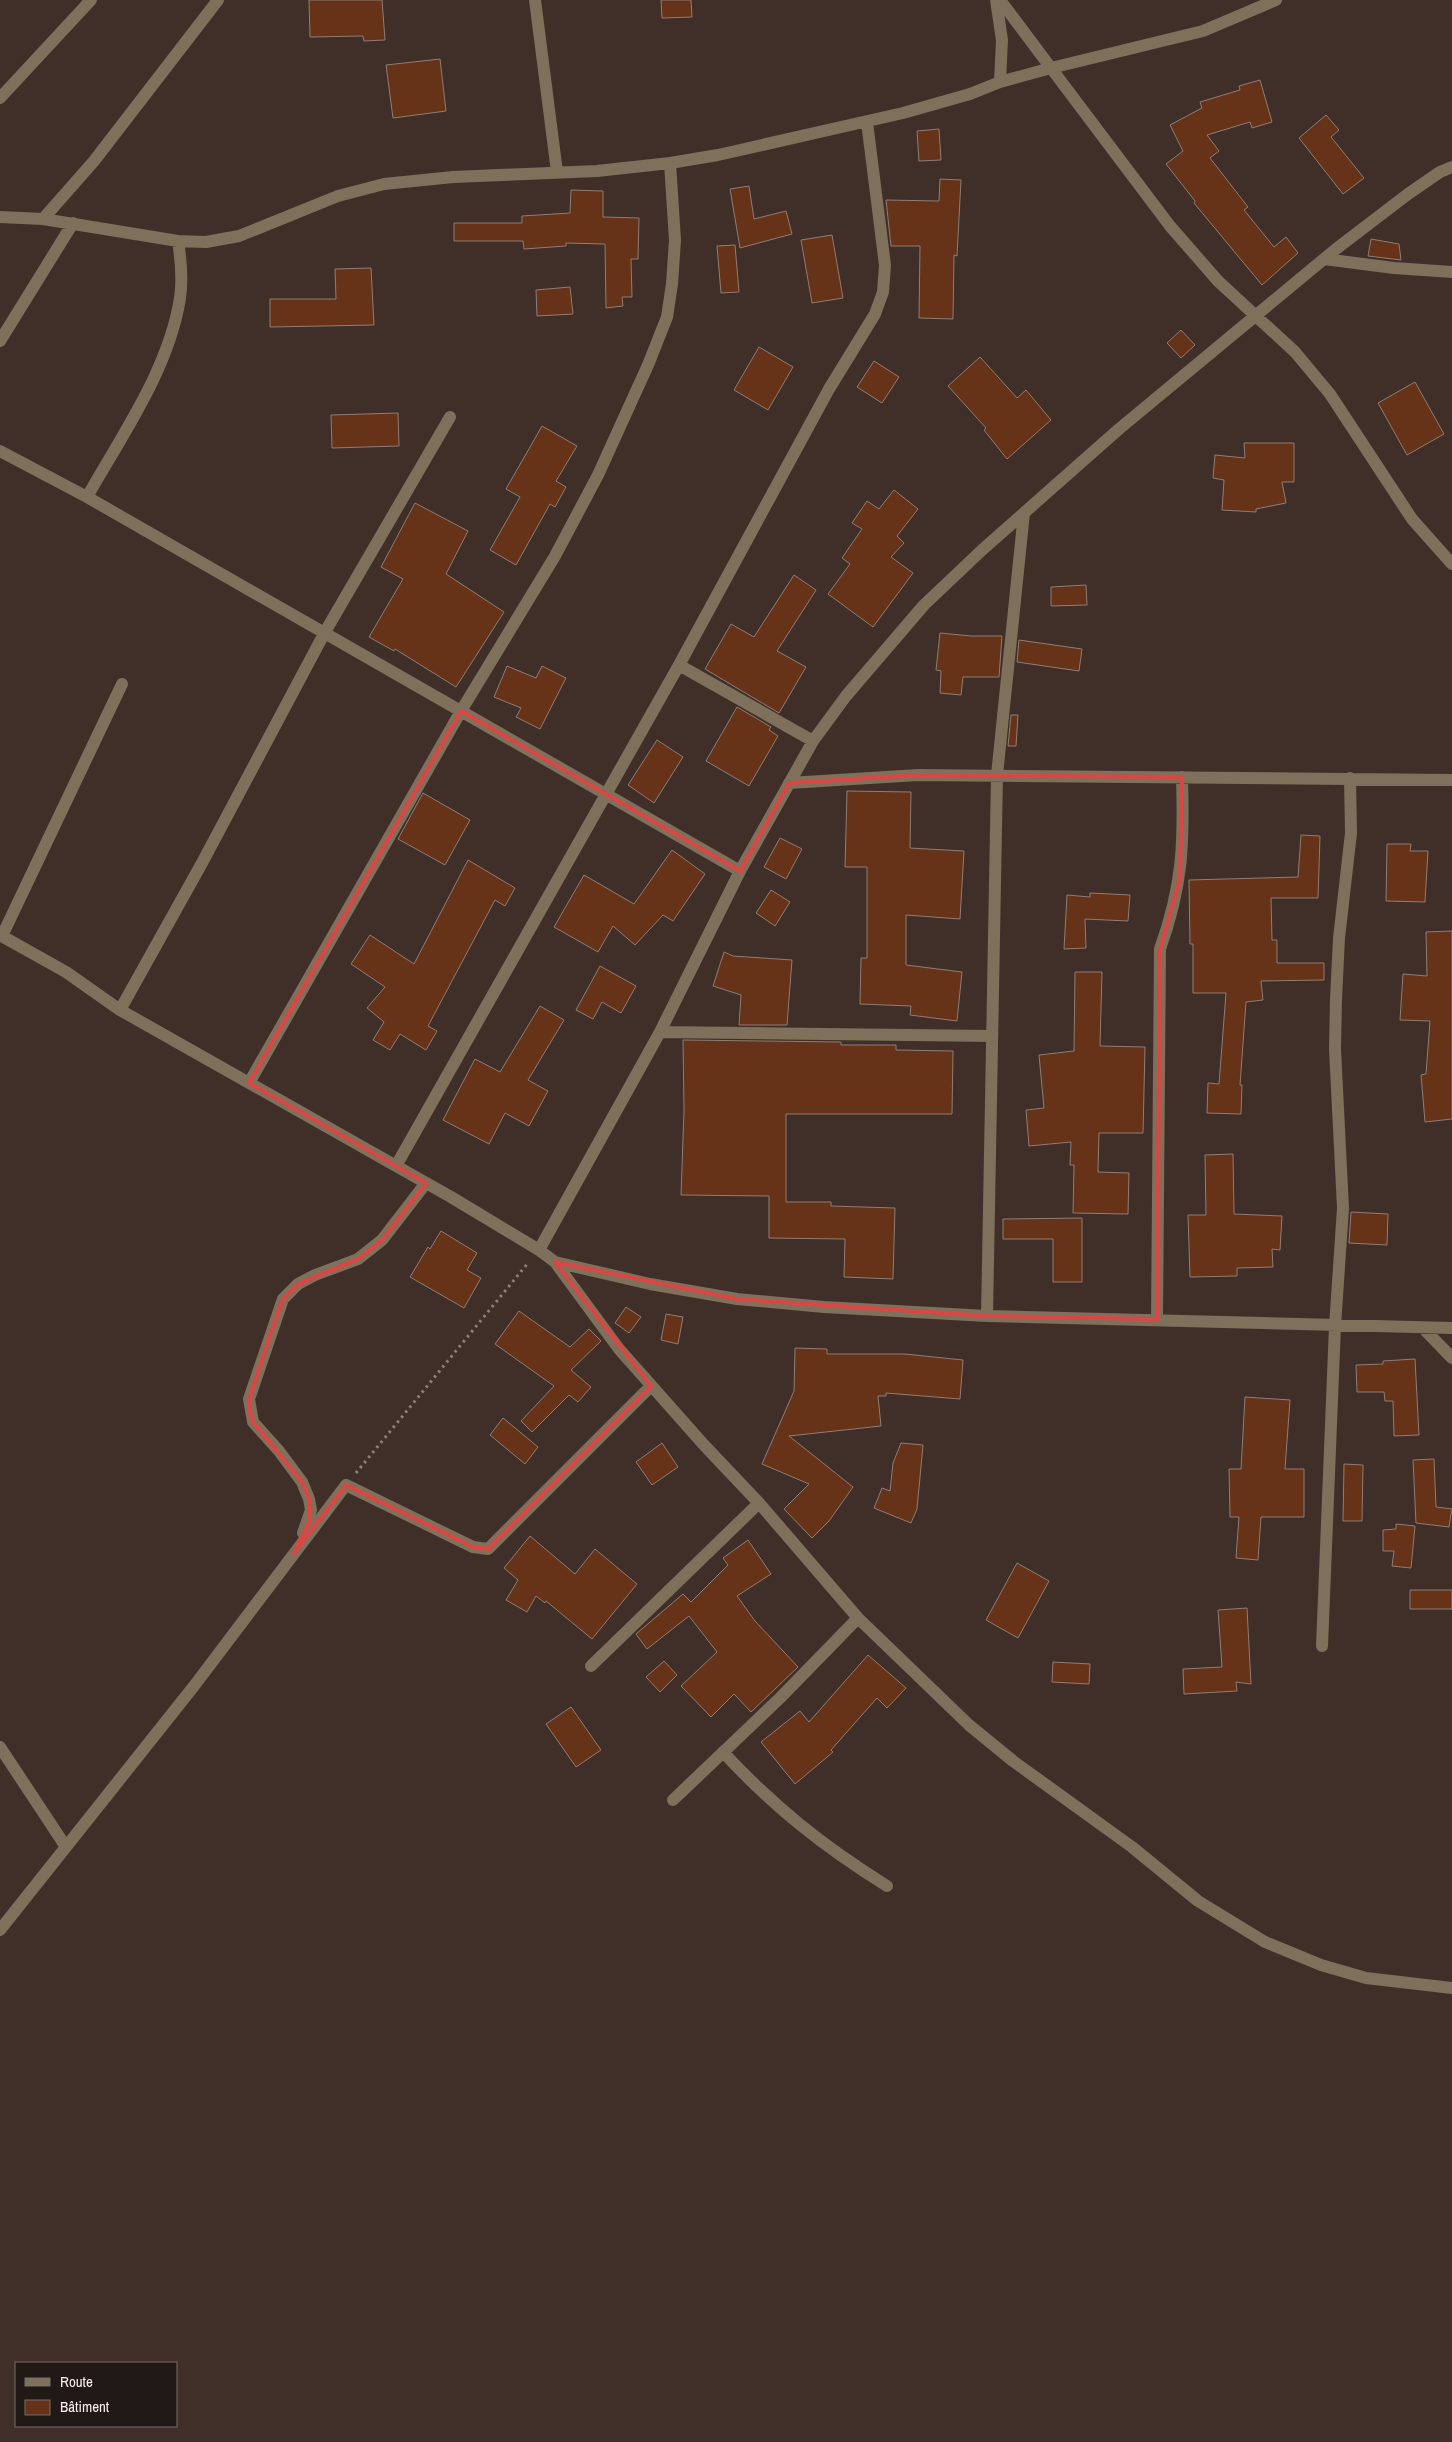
<svg xmlns="http://www.w3.org/2000/svg" width="1452" height="2442" font-family="'Archivo Narrow',sans-serif">
  <style>
    .building { fill: #663319; stroke: #907d75 }
    .lines { fill: none; stroke-linecap: round; stroke-linejoin: round }
    .path { stroke: #8d8079; stroke-width: 3; stroke-dasharray: 2.5 4; stroke-linecap: butt }
    .street { stroke: #7e705a; stroke-width: 12 }
    .marked { fill: none; stroke: #db4645; stroke-width: 4; stroke-linejoin: round }
  </style>
  <rect width="100%" height="100%" fill="#3f2f28"/>
  <path class="building" d="M309,0H382L385,40L364,41L363,36L310,37Z
    M661,0H691L692,17L662,18Z
    M440,59L446,111L393,118L386,65Z
    M1260,80L1272,122L1252,128L1250,122L1207,135L1219,151L1210,158L1248,207L1244,210L1274,247L1286,237L1298,253L1262,285L1194,203L1195,201L1166,164L1183,151L1170,125L1202,108L1200,102L1240,90L1239,86Z
    M1326,115L1339,130L1331,137L1364,178L1343,194L1299,138Z
    M939,129L941,160L919,161L917,131Z
    M940,179L961,180L957,256L954,255L953,319L919,318L920,246H891L886,200L939,201Z
    M749,186L754,219L786,211L792,234L740,248L730,189Z
    M571,190L603,191V217L639,218L638,259H631L632,297H622L623,306L606,308L605,244L566,243V246L524,249L523,241H454V223H522V216L570,213Z
    M832,235L843,298L812,303L801,240Z
    M1371,239L1399,244L1401,260L1368,256Z
    M735,245L739,292L721,293L717,246Z
    M371,268L374,325L270,327V299H336L335,269Z
    M570,287L573,314L537,316L536,290Z
    M1181,330L1195,345L1181,358L1167,343Z
    M759,347L793,367L768,410L734,390Z
    M980,357L1017,398L1026,390L1051,420L1007,459L984,430L986,428L948,386Z
    M874,361L899,377L882,403L857,387Z
    M1415,382L1444,434L1407,455L1378,403Z
    M398,413L399,446L332,448L331,415Z
    M542,426L577,446L556,481L566,487L555,507L550,504L516,565L490,550L520,497L506,489Z
    M1244,443H1294V482H1282L1286,503L1256,509V512L1222,510L1224,480L1213,478L1215,455L1245,458Z
    M894,490L918,509L897,536L904,543L891,557L913,573L873,627L828,594L850,564L842,558L862,529L852,523L867,501L879,509Z
    M415,503L468,531L446,574L504,612L456,687L395,649L394,651L369,637L403,579L381,567Z
    M794,575L816,590L777,651L806,667L779,713L705,669L731,624L754,637Z
    M1086,585L1087,605L1051,606V587Z
    M940,633L971,636H1002L999,677H963L961,695L940,693L941,671L936,670Z
    M1019,640L1082,649L1079,671L1017,662Z
    M507,666L536,678L542,666L566,678L540,729L516,717L521,708L494,697Z
    M737,707L771,727L769,730L778,736L749,786L706,761Z
    M1011,715H1018L1016,746H1008Z
    M657,740L683,757L654,803L628,785Z
    M847,791L911,792L910,848L964,851L960,919L906,915V965L962,972L957,1021L910,1015L911,1006L860,1004L861,958H867V867H845Z
    M423,793L470,820L445,865L398,839Z
    M1301,835L1320,836L1318,898H1271L1272,940H1277V963H1324V980L1261,981L1263,1000L1246,1002L1240,1085H1242L1241,1114L1207,1113L1208,1083L1219,1084L1226,993H1193V944H1190L1189,880L1298,877Z
    M780,838L802,849L786,879L764,867Z
    M1387,844H1411L1410,851H1428L1425,902L1386,901Z
    M672,850L705,874L673,921L663,915L635,945L613,926L598,952L554,927L584,875L634,904Z
    M468,860L515,888L505,906L495,900L428,1026L437,1031L426,1050L400,1034L390,1050L373,1040L384,1022L367,1008L385,987L351,964L370,935L414,964Z
    M771,890L790,902L775,926L756,913Z
    M1090,893L1130,895L1128,921L1085,919L1086,948L1064,949L1067,895L1090,897Z
    M1452,931V1119L1425,1122L1421,1075L1426,1074L1430,1021L1400,1020L1403,974L1427,976L1426,932Z
    M724,952L733,956L792,960L787,1025H739L741,995L713,986Z
    M600,966L636,986L621,1013L602,1002L593,1019L576,1010Z
    M1075,972H1102L1100,1046L1145,1047L1143,1133H1099L1098,1172L1129,1173L1128,1214L1073,1213L1074,1165H1070L1071,1142L1029,1146L1026,1110L1044,1108L1039,1055L1074,1051Z
    M540,1006L564,1020L528,1080L548,1091L529,1126L505,1113L489,1144L443,1120L475,1059L500,1072Z
    M683,1040L841,1042V1045H896V1050L953,1051L952,1114H786V1202H831V1206L895,1208L893,1279L844,1277L845,1239L769,1238V1196L681,1195L684,1110Z
    M1233,1154L1234,1214L1282,1216L1280,1250L1272,1249L1273,1267L1237,1268V1276L1190,1277L1188,1215H1206L1205,1155Z
    M1351,1212L1388,1214L1387,1245L1349,1243Z
    M1082,1218V1282H1053V1239H1003V1219Z
    M441,1231L477,1253L467,1270L481,1278L464,1308L410,1277L428,1247L430,1249Z
    M626,1307L641,1317L629,1333L615,1323Z
    M519,1311L570,1347L589,1329L601,1341L571,1370L591,1387L578,1402L569,1395L532,1432L521,1421L554,1386L495,1344Z
    M666,1314L683,1317L678,1344L661,1340Z
    M795,1348L827,1349V1354H905L963,1360L960,1399L886,1393V1396H878L881,1426L789,1436L853,1487L829,1521L812,1538L784,1509L809,1484L762,1464L794,1391Z
    M1415,1359L1419,1435L1394,1436L1393,1401H1385L1384,1392H1357L1356,1365L1383,1364V1361Z
    M1245,1397L1290,1400L1285,1469H1304V1517H1261L1258,1560L1236,1558L1239,1517H1230L1229,1469H1241Z
    M503,1418L538,1447L525,1464L490,1435Z
    M662,1443L678,1467L652,1485L636,1462Z
    M901,1443L923,1445L917,1509L911,1523L874,1508L882,1488L890,1491L893,1463Z
    M1434,1459L1436,1507L1452,1509L1449,1527L1416,1523L1413,1460Z
    M1344,1464L1363,1465L1362,1521H1343Z
    M1396,1524L1415,1526L1411,1568L1392,1566L1394,1551H1383V1530L1396,1529Z
    M530,1536L575,1574L595,1549L637,1584L592,1639L546,1601L545,1603L536,1596L527,1612L506,1600L518,1580L504,1568Z
    M748,1540L771,1574L737,1596L755,1621L798,1667L751,1712L734,1694L711,1717L681,1686L717,1652L689,1616L647,1649L636,1634L683,1594L691,1602L728,1565L723,1558Z
    M1017,1563L1049,1581L1018,1638L986,1620Z
    M1410,1590H1452V1609H1410Z
    M1247,1608L1251,1684L1236,1682L1237,1691L1184,1694L1183,1669L1222,1667L1218,1610Z
    M868,1655L906,1688L887,1708L877,1698L831,1750L833,1752L795,1784L761,1742L800,1711L809,1722Z
    M664,1661L677,1675L660,1692L646,1677Z
    M1053,1662L1090,1664L1089,1684L1052,1682Z
    M571,1707L601,1750L576,1767L546,1724Z"/>
  <g class="lines">
    <path class="path" d="M356,1473L528,1263"/>
    <path class="street" d="M535,0L557,172
      M1000,0L1051,68L1203,31L1276,0
      M1000,82L1051,68L1170,226L1218,281L1295,352L1330,394L1412,519L1452,564
      M0,98L91,0
      M0,217L43,219L178,241L206,242L239,236L338,196L384,184L453,177L597,171L670,163L718,155L903,113L970,94L1000,82L1002,40L996,0
      M43,219L94,161L218,0
      M1324,259L1394,268L1452,272
      M0,341L73,223
      M0,451L87,497L740,871
      M87,497C122,435 169,369 180,298C183,278 181,260 178,241
      M679,665L813,741
      M789,783L918,775L1452,780
      M0,935L66,972L120,1010L451,1197L539,1250L555,1262L650,1284L737,1299L824,1307L987,1316L1452,1328
      M2,936L122,684
      M120,1010L202,863L325,632L450,417
      M660,1032L992,1036
      M249,1083L461,711L555,556L598,475L648,365L667,317L672,284L675,240L670,163
      M396,1166L679,665L829,389L875,314L883,292L885,265L867,122
      M539,1250L660,1032L740,871L813,741L846,696L924,605L982,550L1119,429L1336,249L1408,194L1440,172L1452,167
      M555,1262L619,1349L704,1445L759,1503L858,1618L969,1725L1013,1761L1132,1847L1198,1901L1265,1942L1321,1965L1366,1978L1452,1988
      M987,1316L997,775L1024,513
      M1157,1319L1160,949C1183,885 1184,843 1182,777
      M1423,1328L1452,1358
      M303,1533L311,1510L309,1499L302,1482L279,1451L253,1422L249,1399L283,1299L298,1284L315,1275L358,1259L382,1240L426,1183
      M1322,1646L1335,1326L1343,1208L1335,1049L1336,999L1339,938L1351,833L1350,778
      M591,1666L759,1503
      M0,1747L66,1847
      M723,1752C774,1807 823,1846 887,1886
      M673,1800L780,1698L858,1618
      M0,1930L194,1686L346,1485L473,1547L488,1549L651,1386"/>
  </g>
  <path class="marked" d="M461,711L740,871L789,783L918,775L1182,777L1180,878L1160,949L1157,1319L987,1316L737,1299L555,1262L651,1386L488,1549L473,1547L346,1485L294,1553L309,1522V1499L302,1482L253,1422L250,1412L249,1399L273,1326L283,1299L298,1284L358,1259L382,1240L426,1183L249,1083Z"/>
  <rect x="15" y="2362" width="162" height="65" fill="#211916" stroke="#776e6a"/>
  <rect x="25" y="2378" width="25" height="8" fill="#7e705a" stroke="#776e6a"/>
  <text x="60" y="2387" font-size="15" fill="#f8eee9">Route</text>
  <rect x="25" y="2400" width="25" height="15" fill="#663319" stroke="#776e6a"/>
  <text x="60" y="2412" font-size="15" fill="#f8eee9">Bâtiment</text>
</svg>
